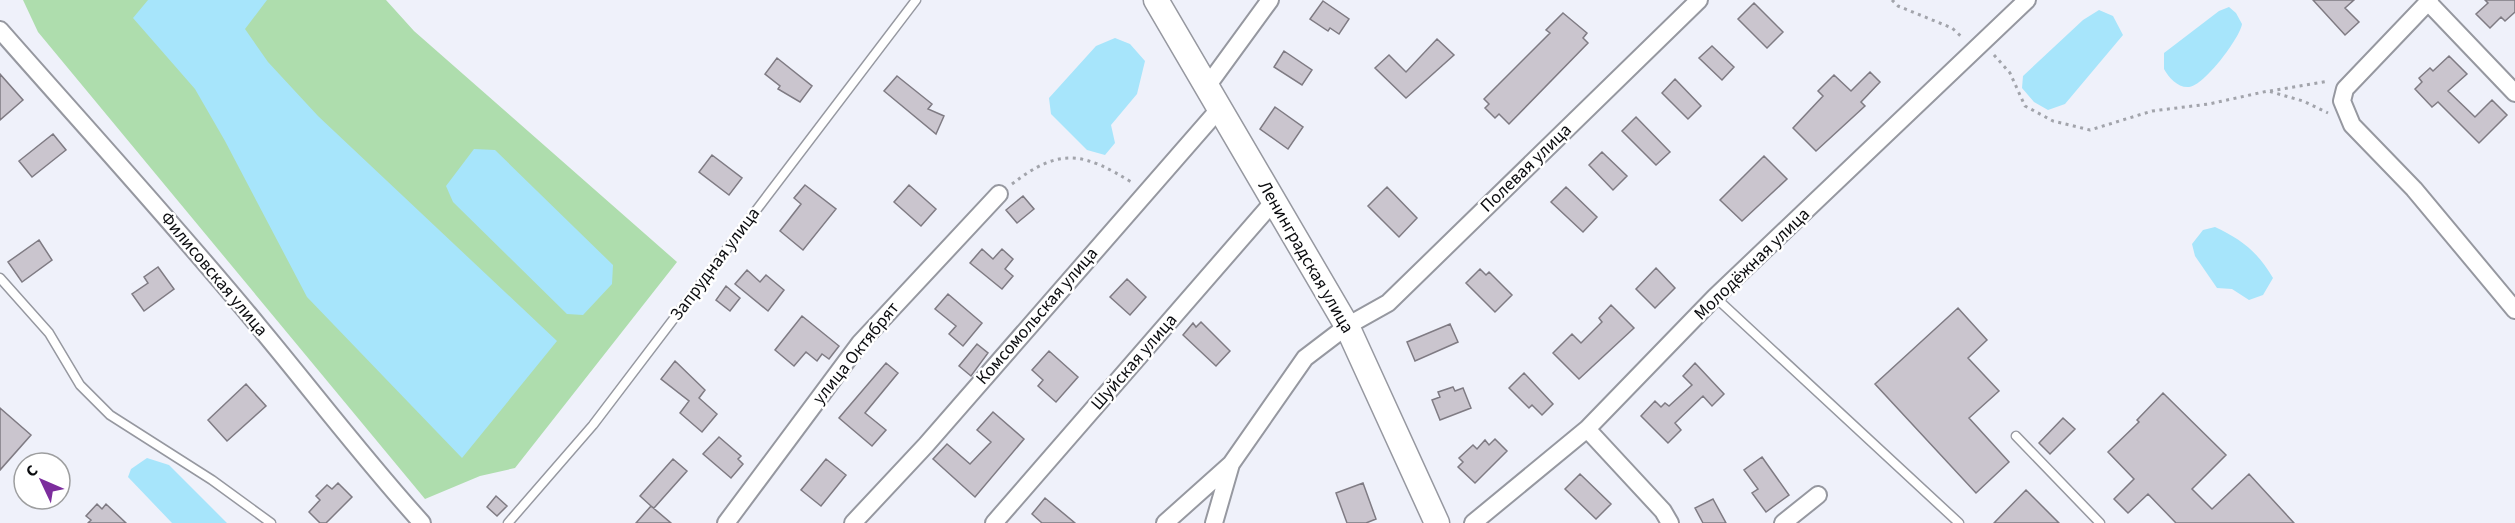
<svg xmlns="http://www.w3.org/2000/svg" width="2515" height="523" font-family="'Source Sans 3',sans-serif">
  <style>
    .green { fill: #aeddad }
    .water { fill: #a7e5fb }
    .building { fill: #cac5ce; stroke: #7f7b83; stroke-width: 1.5 }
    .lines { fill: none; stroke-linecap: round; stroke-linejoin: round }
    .lane-casing { stroke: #9698a0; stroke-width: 11 }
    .street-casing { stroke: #9698a0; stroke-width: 20 }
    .secondary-casing { stroke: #9698a0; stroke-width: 27 }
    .path { stroke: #a2a4ab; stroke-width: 3; stroke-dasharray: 3 4.5; stroke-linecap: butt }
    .lane { stroke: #fff; stroke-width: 8 }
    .street { stroke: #fff; stroke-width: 16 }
    .secondary { stroke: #fff; stroke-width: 24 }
    .labels { text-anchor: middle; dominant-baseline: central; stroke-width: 5; stroke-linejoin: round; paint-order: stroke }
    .street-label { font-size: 18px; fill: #0b0c0f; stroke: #fff }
  </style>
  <rect width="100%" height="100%" fill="#eff1fa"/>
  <path class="green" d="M23,0H386L414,31L677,262L515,468L480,476L425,499L38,32Z"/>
  <path class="water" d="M148,0H267L245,29L268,62L318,116L557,341L462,458L307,297L225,141L195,89L133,18Z
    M2229,7L2236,13L2242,24C2240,38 2204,86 2189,87C2178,88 2169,78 2164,69V53L2219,11Z
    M2099,10L2113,16L2123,35L2065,104L2048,110L2034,102L2022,88L2023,76L2083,20Z
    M1115,38L1130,44L1145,61L1137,94L1111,125L1115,143L1105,155L1087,150L1051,114L1049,98L1096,46Z
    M474,149L495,150L613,265L612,284L583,315L567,314L453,202L446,186Z
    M2215,227C2241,239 2258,252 2273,278L2263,295L2249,300L2232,289L2217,288L2195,256L2192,244L2203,230Z
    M147,458L169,465L227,523H172L128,477L131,469Z"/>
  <path class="building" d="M2313,0H2354L2345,8L2359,22L2345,35Z
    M2485,0H2515V12L2505,21L2501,17L2490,28L2476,14L2488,3Z
    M1323,1L1349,19L1339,34L1330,28L1328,31L1310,19Z
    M1754,3L1783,32L1767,48L1738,19Z
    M1563,13L1587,33L1583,38L1588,43L1509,124L1499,114L1495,118L1485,108L1489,104L1484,99L1550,33L1546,30Z
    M1437,39L1454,55L1406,98L1375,68L1389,55L1406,72Z
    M1712,46L1734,67L1722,80L1699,58Z
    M1284,51L1312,70L1302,85L1274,67Z
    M2449,56L2467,74L2448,91L2475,117L2492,100L2507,115L2479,143L2438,102L2432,107L2415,89L2422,82L2419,78L2430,68L2433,71Z
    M777,58L812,86L800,102L778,89L780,86L765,74Z
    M1870,72L1880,82L1861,102L1865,106L1816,151L1793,128L1823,96L1818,91L1834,75L1851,91Z
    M0,74L23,100L0,120Z
    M897,76L932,104L928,109L944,116L936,134L884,91Z
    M1675,79L1701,106L1688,119L1662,93Z
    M1275,107L1303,127L1288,149L1260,129Z
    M1636,117L1670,152L1656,165L1622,131Z
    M53,134L66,150L32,177L19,161Z
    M1602,152L1627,176L1613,190L1589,165Z
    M712,155L742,178L729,195L699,172Z
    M1764,156L1787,179L1742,221L1720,200Z
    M805,185L836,209L803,250L780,231L801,204L794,198Z
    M909,185L936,209L921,226L894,202Z
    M1387,187L1417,218L1399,237L1368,206Z
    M1566,187L1597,217L1583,232L1551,202Z
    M1023,196L1034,209L1017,223L1006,210Z
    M39,240L52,260L22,282L8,262Z
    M982,249L993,259L1002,249L1013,259L1005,269L1013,276L1002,289L970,263Z
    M158,267L174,289L144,311L132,294L148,283L144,277Z
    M1656,268L1675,288L1655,308L1636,289Z
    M1480,269L1486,275L1489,272L1512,295L1495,312L1466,283Z
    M747,270L760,282L766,275L784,290L768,311L735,284Z
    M1127,279L1146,297L1130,315L1110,297Z
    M726,286L740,298L730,311L716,300Z
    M948,294L982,323L963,346L949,334L956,326L935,309Z
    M1611,305L1634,328L1579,379L1553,353L1572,334L1581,343L1602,322L1599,318Z
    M1958,308L1987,340L1968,358L1999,391L1969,418L2009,462L1976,493L1875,384Z
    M802,316L839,346L829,359L822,354L817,361L806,352L794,366L775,350Z
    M1201,322L1230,351L1216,366L1183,335L1193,323L1196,327Z
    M1450,324L1458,342L1415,361L1407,342Z
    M977,344L988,353L971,376L959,366Z
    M1049,351L1078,377L1056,402L1038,386L1043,380L1032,370Z
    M675,361L705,390L699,398L717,414L702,432L680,413L689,401L661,379Z
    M886,363L898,373L865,413L886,430L872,446L839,418Z
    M1695,363L1724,394L1712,406L1703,396L1675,423L1681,430L1668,443L1641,416L1655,401L1661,407L1665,403L1669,406L1692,385L1683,376Z
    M1524,373L1553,404L1542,415L1532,405L1529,408L1509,388Z
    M246,384L266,406L227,441L208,420Z
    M1453,387L1455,391L1463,388L1471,408L1440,420L1432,400L1440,397L1438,392Z
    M2163,393L2226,455L2192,489L2212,509L2249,474L2294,523H2176L2148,494L2128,513L2114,499L2134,479L2108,452L2139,422L2137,420Z
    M0,408L31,435L0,470Z
    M993,412L1024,439L975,497L933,459L947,444L970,464L991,442L977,430Z
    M2063,418L2075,429L2050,454L2039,443Z
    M719,437L741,456L738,459L743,464L731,478L703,454Z
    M1495,439L1507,451L1475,483L1458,467L1463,462L1459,458L1473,445L1477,449L1485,440L1489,445Z
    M1762,457L1789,495L1766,512L1752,493L1758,489L1744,470Z
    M673,459L687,471L654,508L651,506L671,523H636L651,506L640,496Z
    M826,459L846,475L821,506L801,490Z
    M1580,474L1611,504L1596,519L1565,489Z
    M338,483L352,497L326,523H320L309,512L320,500L316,496L327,485L332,489Z
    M1363,483L1376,519L1366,523H1347L1336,493Z
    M2026,490L2059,523H1994Z
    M496,496L507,506L497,516L487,507Z
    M1045,498L1075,523H1042L1032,514Z
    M1713,499L1726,523H1703L1695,508Z
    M97,504L102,509L106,504L126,523H88L91,520L86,516Z"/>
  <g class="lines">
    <g class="lane-casing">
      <path id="lane" d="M0,278L49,333L80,385L110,415L212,480L271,523
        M1715,297L1959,523
        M2016,436L2100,523
        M508,523L593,425L916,0"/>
    </g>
    <g class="street-casing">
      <path id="street" d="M2430,0L2345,89L2342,101L2352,125L2414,189L2515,310
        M2428,2L2515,93
        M0,30C87,129 176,226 260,328C314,393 365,460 422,523
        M1208,85L1270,0
        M1587,429L1663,511L1670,523
        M726,523L860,343L999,194
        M853,523L926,445L1220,108
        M994,523L1274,201
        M1165,523L1231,464
        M1214,523L1231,464L1305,358L1347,326L1388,303L1699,0
        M1473,523L1587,429L1715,297L2027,0
        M1783,523L1818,495"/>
    </g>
    <g class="secondary-casing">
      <path id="secondary" d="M1156,0L1347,326L1437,523"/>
    </g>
    <path class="path" d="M1892,0L1898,6L1952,28L1963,38
      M1994,55L2010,73L2025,106L2053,121L2090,130L2152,111L2209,104L2268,91L2303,101L2328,113
      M2270,91L2329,81
      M1012,184C1061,146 1084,153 1133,183"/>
    <use href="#lane" class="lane"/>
    <use href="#street" class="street"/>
    <use href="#secondary" class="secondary"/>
  </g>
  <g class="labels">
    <g class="street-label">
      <text transform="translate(1526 168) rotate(-44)">Полевая улица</text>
      <text transform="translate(1306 257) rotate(60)">Ленинградская улица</text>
      <text transform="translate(715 264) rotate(-53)">Запрудная улица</text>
      <text transform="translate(1752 264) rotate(-44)">Молодёжная улица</text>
      <text transform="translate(214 274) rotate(50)">Филисовская улица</text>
      <text transform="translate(1037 316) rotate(-49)">Комсомольская улица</text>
      <text transform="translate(856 353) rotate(-51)">улица Октябрят</text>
      <text transform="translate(1134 362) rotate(-49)">Шуйская улица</text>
    </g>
  </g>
  <g transform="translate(42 481) rotate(314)"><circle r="28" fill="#ffffff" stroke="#9d9e9f" stroke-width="1.5"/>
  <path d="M0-4.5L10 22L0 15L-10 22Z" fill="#7c2d9d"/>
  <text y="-9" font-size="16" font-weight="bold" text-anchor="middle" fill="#0b0c0f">С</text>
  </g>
</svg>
